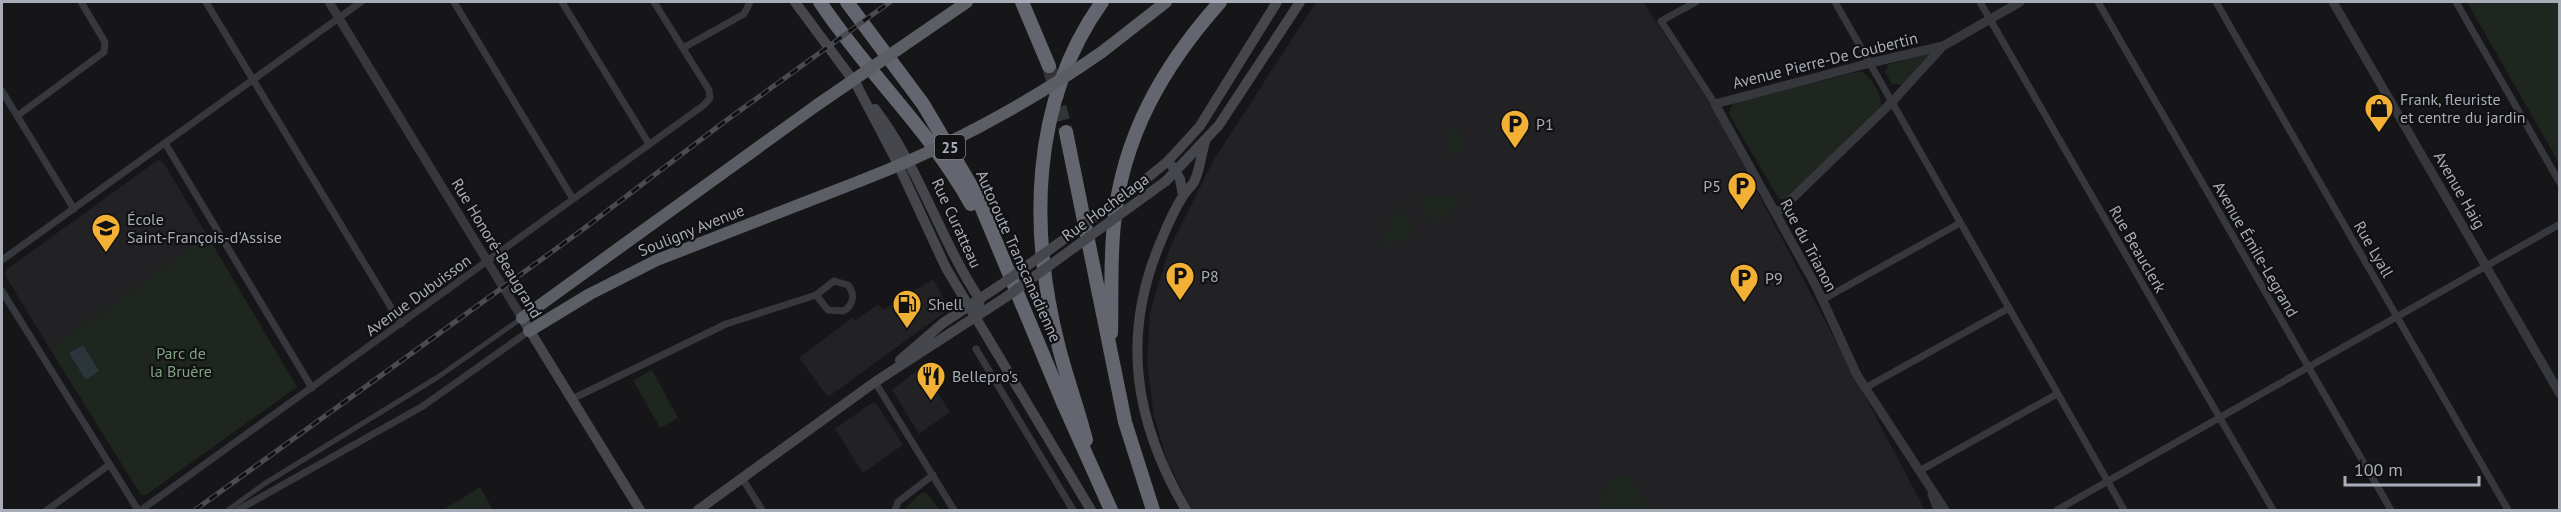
<svg xmlns="http://www.w3.org/2000/svg" width="2561" height="512" font-family="'PT Sans',sans-serif">
  <style>
    .built { fill: #222225 }
    .green { fill: #1e261f }
    .water { fill: #2c353c }
    .lines { fill: none; stroke-linecap: round; stroke-linejoin: round }
    .motorway-tunnel { stroke: #333438; stroke-width: 14; stroke-dasharray: 14 7; stroke-linecap: butt }
    .pedestrian { stroke: #37383d; stroke-width: 5 }
    .minor { stroke: #37383d; stroke-width: 7 }
    .tertiary { stroke: #37383d; stroke-width: 9 }
    .secondary { stroke: #45474d; stroke-width: 10 }
    .trunk { stroke: #5b5e65; stroke-width: 12 }
    .motorway { stroke: #63666e; stroke-width: 14 }
    .rail-casing { stroke: #4a4c52; stroke-width: 5 }
    .rail { stroke: #111113; stroke-width: 3; stroke-dasharray: 9; stroke-linecap: butt }
    .secondary-bridge { stroke: #45474d; stroke-width: 10 }
    .trunk-bridge { stroke: #5b5e65; stroke-width: 12 }
    .labels { text-anchor: middle; dominant-baseline: central; stroke-width: 4.5; stroke-linejoin: round; paint-order: stroke }
    .shield { fill: #111113; stroke: #7b7e86; stroke-width: 1.5 }
    .shield-label { font-size: 15px; font-weight: bold; fill: #a8adb8 }
    .street-label { font-size: 16px; fill: #a8adb8; stroke: #111113 }
    .poi-label { font-size: 16px; fill: #a8adb8; stroke: #111113; text-anchor: start }
    .park-label { font-size: 16px; fill: #7fa381; stroke: #111113 }
  </style>
  <rect width="100%" height="100%" fill="#161618"/>
  <path class="built" d="M1316,2H1643L1713,108L1925,510H1192L1167,460L1154,416L1147,363L1150,312L1170,247L1213,161Z
    M158,160L163,162L207,235L50,349L5,275L6,270Z
    M933,279L949,309L828,397L799,358L852,318L855,321L878,304L883,310Z
    M921,367L950,412L919,434L892,390Z
    M876,403L903,445L863,473L835,429L870,404Z"/>
  <path class="green" d="M2467,2H2559V163Z
    M1931,53L1901,85L1892,84L1885,72L1889,64Z
    M1861,71C1871,77 1882,95 1881,106L1786,199H1779L1729,114L1733,103Z
    M1457,127L1468,146L1454,154L1443,135Z
    M1415,194L1461,199L1463,202C1451,209 1445,222 1432,222Z
    M1400,204L1414,232C1407,244 1393,242 1381,248L1379,244Z
    M207,235L297,387L146,495H141L50,349Z
    M652,370L678,418L660,428L633,380Z
    M1628,473L1651,510H1601C1597,492 1611,480 1628,473Z
    M480,487L493,510H443Z
    M921,493H927L940,510H904Z"/>
  <path class="water" d="M83,345L99,371L86,380L69,353Z"/>
  <g class="lines">
    <path class="motorway-tunnel" d="M1049,66L1066,132"/>
    <path class="pedestrian" d="M228,510L264,484L438,377L522,318"/>
    <path class="minor" d="M206,2L401,324
      M454,2L573,199
      M562,2L649,144
      M1696,2L1661,21L1715,104
      M1835,2L2124,510
      M1980,2L2273,510
      M2098,2L2391,510
      M2216,2L2508,510
      M2456,2L2560,183
      M683,48L744,14L750,2
      M2,91L74,209
      M17,116L104,52L105,42L81,2
      M165,143L312,388
      M2,260L361,2
      M834,281L848,285C855,294 854,304 844,311L828,310L816,295Z
      M2,291L138,510
      M1822,300L1960,223
      M976,349L1073,510
      M875,382L954,510
      M1865,388L2009,308
      M572,399L726,324L816,295
      M1921,470L2057,394
      M742,478L762,510
      M47,510L109,465
      M141,510L704,105L710,98L709,90L654,2
      M238,510L423,406L529,331
      M895,510L898,502L933,475
      M2057,510L2560,224"/>
    <path class="tertiary" d="M329,2L522,318
      M2333,2L2560,394
      M1943,46L1870,63L1715,104L1817,288L1857,375L1945,510
      M1776,214L1892,102L1943,46L2020,2
      M1932,494L1938,510"/>
    <path class="secondary" d="M795,2L858,87
      M856,84L896,160L946,268L1091,510
      M875,109C920,168 939,238 980,300L975,318
      M1172,166L1180,179L1183,196
      M1166,181L1219,125L1300,2
      M1134,189L1168,161L1200,126L1277,2
      M522,318L640,510
      M900,360L943,323L999,286
      M698,510L875,382L1006,297
      M1186,510C1135,423 1120,337 1161,241C1167,226 1174,210 1183,196C1186,191 1191,187 1194,182C1200,170 1201,155 1205,142"/>
    <path class="trunk" d="M1102,52L1166,2
      M522,318L817,105
      M529,331L590,294L657,260L860,181"/>
    <path class="motorway" d="M820,2C866,72 930,130 971,204
      M847,2L923,104L976,194L1064,405L1111,510
      M1022,2L1049,66
      M1066,132L1125,422L1153,510
      M1111,333C1112,297 1110,260 1114,224C1122,137 1163,66 1220,2
      M1086,440C1078,409 1067,379 1059,348C1029,232 1030,103 1102,2"/>
    <g class="rail-casing">
      <path id="rail" d="M195,510L582,230L724,122L890,2"/>
    </g>
    <use href="#rail" class="rail"/>
    <path class="secondary-bridge" d="M999,286L1134,189
      M1006,297L1166,181"/>
    <path class="trunk-bridge" d="M817,105L967,2
      M860,181C946,148 1026,105 1102,52"/>
  </g>
  <defs>
    <g id="shop-pin" transform="scale(1.5)"><path d="M0 17L-7.5 6A9.5 9.5 0 1 1 7.5 6Z" fill="#f2b134" stroke="#111113"/><path d="M-5-2.5h2.3a2.7 3.5 0 0 1 5.4 0H5L5.5 6h-11ZM-1.5-2.5h3a1.5 2.3 0 0 0-3 0Z" fill="#111"/></g>
    <g id="parking-pin" transform="scale(1.5)"><path d="M0 17L-7.5 6A9.5 9.5 0 1 1 7.5 6Z" fill="#f2b134" stroke="#111113"/><path d="M-3.5-5.5H1a3.5 3.5 0 0 1 0 7H-1V5.5H-3.5ZM-1-3.4V-.6H.8a1.4 1.4 0 0 0 0-2.8Z" fill="#111"/></g>
    <g id="school-pin" transform="scale(1.5)"><path d="M0 17L-7.5 6A9.5 9.5 0 1 1 7.5 6Z" fill="#f2b134" stroke="#111113"/><path d="M0-5L7-2L0 1L-7-2ZM-4 1L0 2.5L4 1V4Q0 6-4 4Z" fill="#111"/></g>
    <g id="fuel-pin" transform="scale(1.5)"><path d="M0 17L-7.5 6A9.5 9.5 0 1 1 7.5 6Z" fill="#f2b134" stroke="#111113"/><path d="M-5.5-6h7V0h2V4h1.3V-2.5L3-4.5l.8-.8L6-3V5H2.5V1h-1V6h-7ZM-4.2-4.7v3.2H.2V-4.7Z" fill="#111"/></g>
    <g id="restaurant-pin" transform="scale(1.5)"><path d="M0 17L-7.5 6A9.5 9.5 0 1 1 7.5 6Z" fill="#f2b134" stroke="#111113"/><path d="M-5-6h1v4h1v-4h1v4h1v-4h1v5L-1.5 .5V6h-2V.5L-5-1ZM5-6V6H3V1.5H1.5Q1.5-4 5-6Z" fill="#111"/></g>
  </defs>
  <g fill-rule="evenodd">
    <use href="#shop-pin" x="2379" y="108"/>
    <use href="#parking-pin" x="1515" y="124"/>
    <use href="#parking-pin" x="1742" y="186"/>
    <use href="#school-pin" x="106" y="228"/>
    <use href="#parking-pin" x="1180" y="276"/>
    <use href="#parking-pin" x="1744" y="278"/>
    <use href="#fuel-pin" x="907" y="304"/>
    <use href="#restaurant-pin" x="931" y="376"/>
  </g>
  <g class="labels">
    <rect class="shield" x="935" y="135" width="30" height="24" rx="4.5"/>
    <g class="shield-label">
      <text x="950" y="147">25</text>
    </g>
    <g class="street-label">
      <text transform="translate(1825 60) rotate(-14)">Avenue Pierre-De Coubertin</text>
      <text transform="translate(2460 190) rotate(60)">Avenue Haig</text>
      <text transform="translate(1105 207) rotate(-36)">Rue Hochelaga</text>
      <text transform="translate(957 223) rotate(65)">Rue Curatteau</text>
      <text transform="translate(691 230) rotate(-22)">Souligny Avenue</text>
      <text transform="translate(1809 245) rotate(62)">Rue du Trianon</text>
      <text transform="translate(497 248) rotate(59)">Rue Honoré-Beaugrand</text>
      <text transform="translate(2138 249) rotate(60)">Rue Beauclerk</text>
      <text transform="translate(2256 249) rotate(60)">Avenue Émile-Legrand</text>
      <text transform="translate(2374 249) rotate(60)">Rue Lyall</text>
      <text transform="translate(1019 256) rotate(66)">Autoroute Transcanadienne</text>
      <text transform="translate(418 295) rotate(-36)">Avenue Dubuisson</text>
    </g>
    <g class="poi-label">
      <text x="2400" y="99">Frank, fleuriste<tspan x="2400" dy="18">et centre du jardin</tspan></text>
      <text x="1536" y="124">P1</text>
      <text x="1721" y="186" text-anchor="end">P5</text>
      <text x="127" y="219">École<tspan x="127" dy="18">Saint-François-d'Assise</tspan></text>
      <text x="1201" y="276">P8</text>
      <text x="1765" y="278">P9</text>
      <text x="928" y="304">Shell</text>
      <text x="952" y="376">Bellepro's</text>
    </g>
    <g class="park-label">
      <text x="181" y="353">Parc de<tspan x="181" dy="18">la Bruère</tspan></text>
    </g>
  </g>
  <rect width="2561" height="512" fill="none" stroke="#a8adb8" stroke-width="6"/>
  <path d="M2345 476v9h134v-9" fill="none" stroke="#a8adb8" stroke-width="3"/>
  <text x="2354" y="476" font-size="18" fill="#a8adb8" stroke="#111113" stroke-width="4.5" paint-order="stroke">100 m</text>
</svg>
